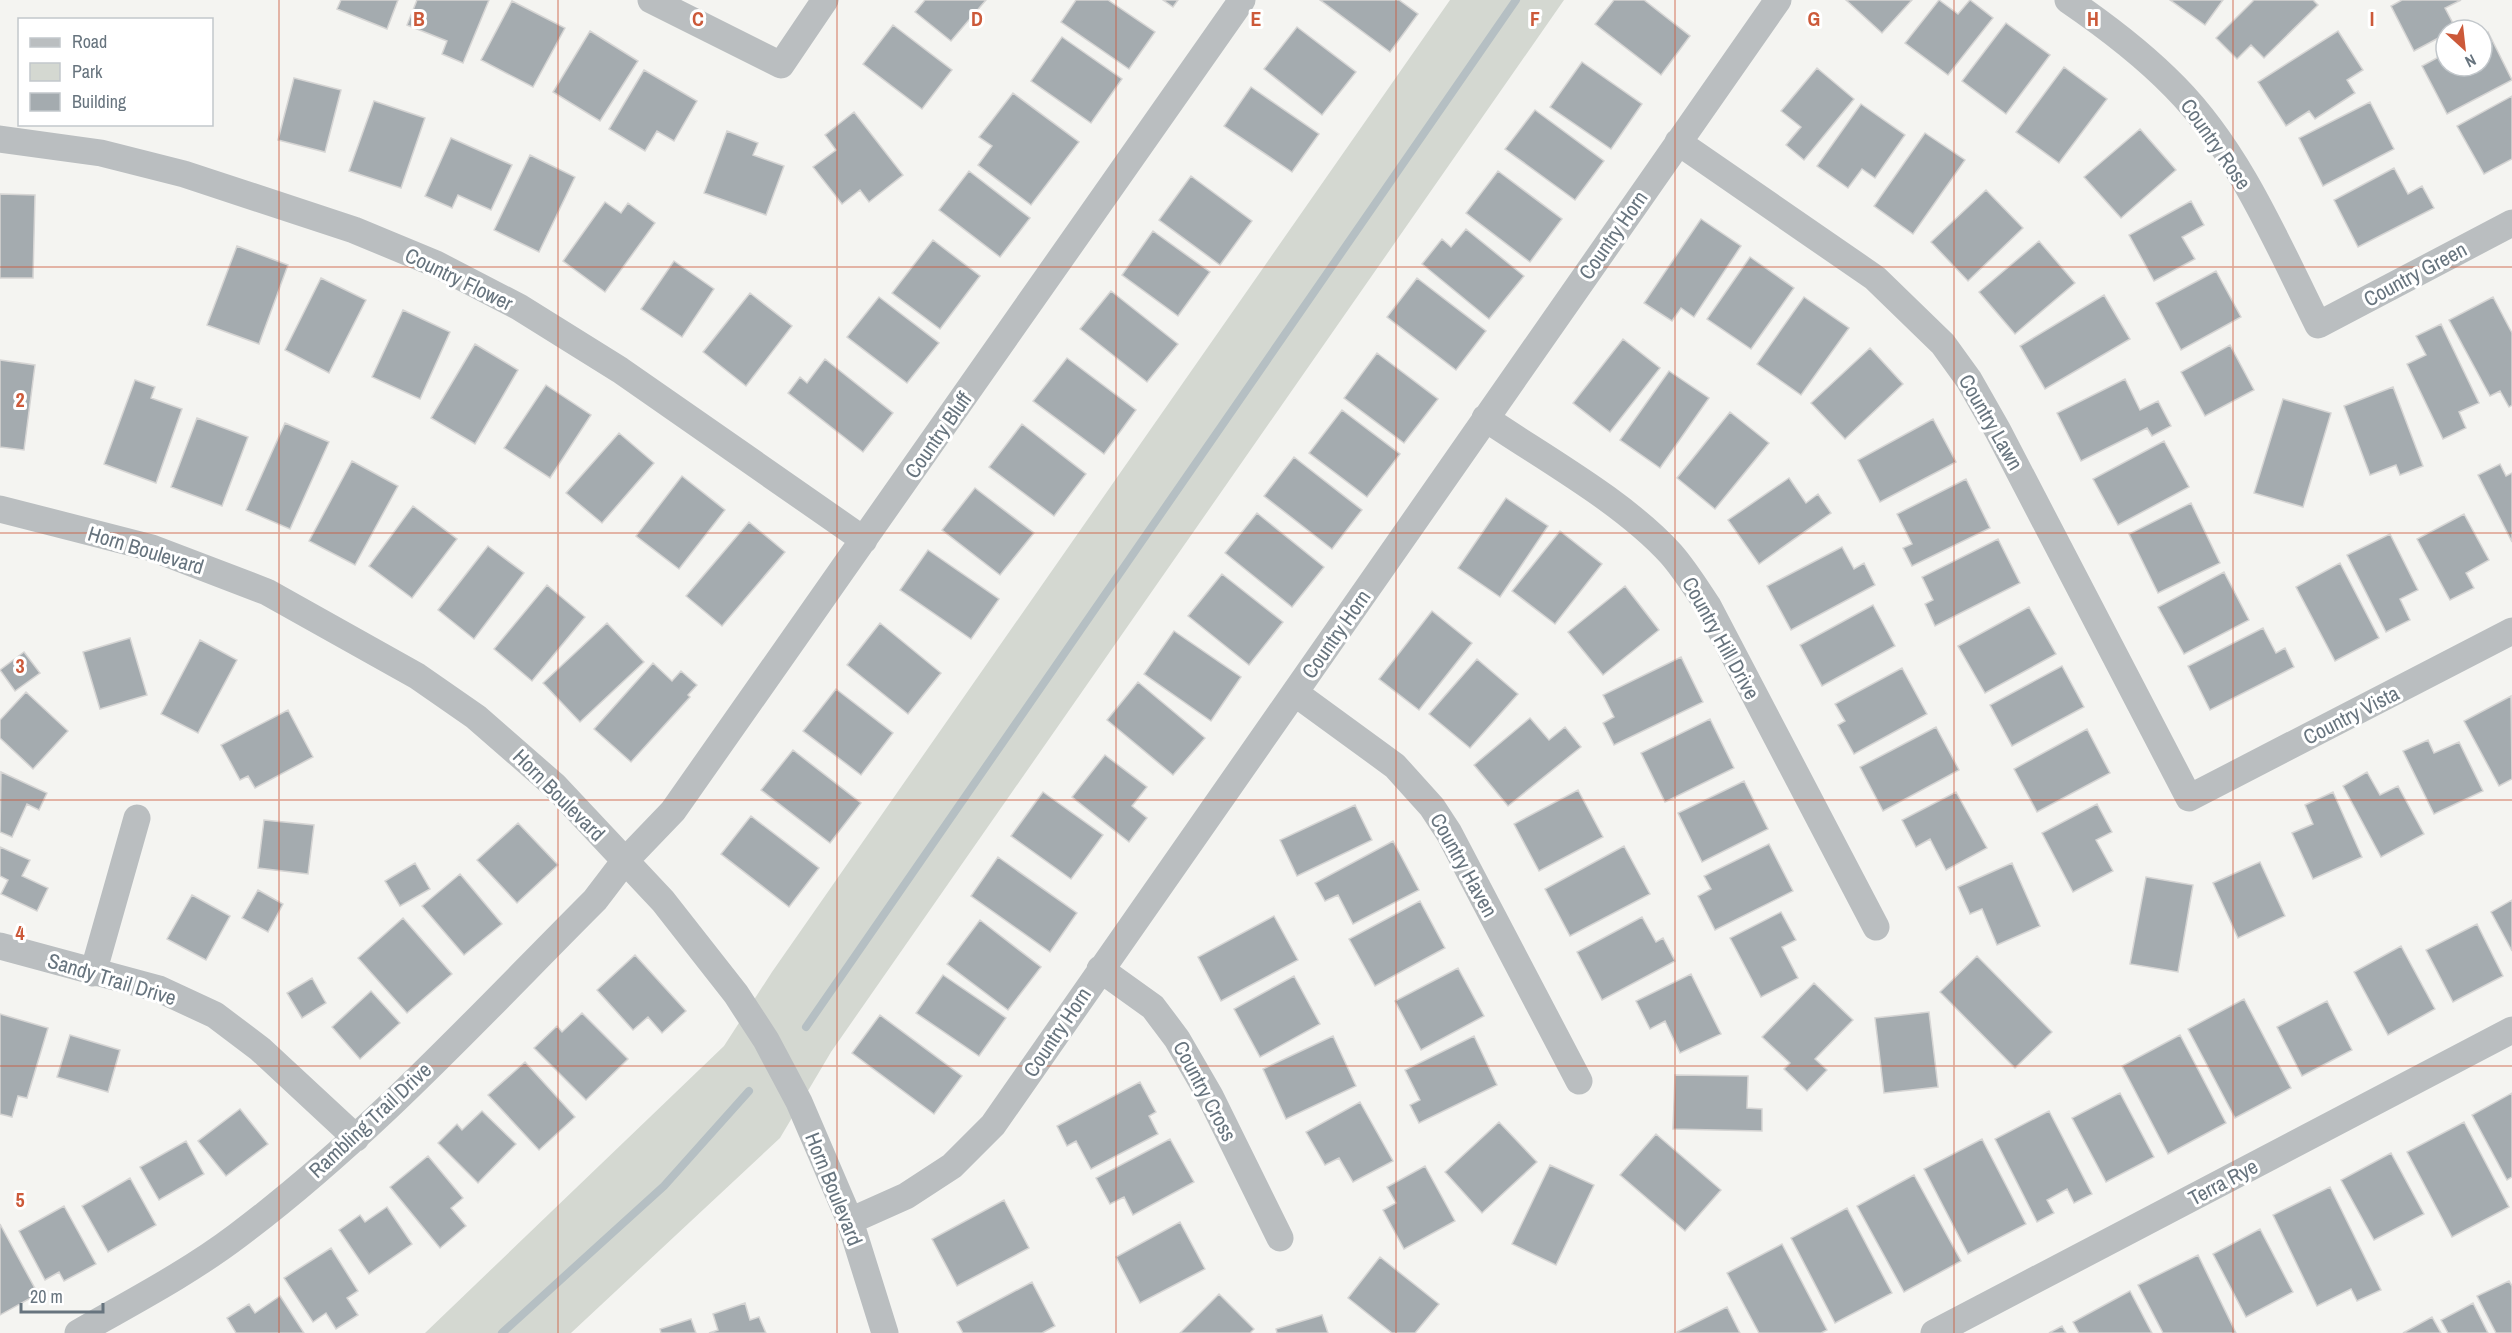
<svg xmlns="http://www.w3.org/2000/svg" width="2512" height="1333" font-family="'Archivo Narrow',sans-serif">
  <style>
    .green { fill: #d4d8d1 }
    .lines { fill: none; stroke-linecap: round; stroke-linejoin: round }
    .stream { stroke: #b5bfc3; stroke-width: 8 }
    .building { fill: #a4abaf; stroke: #d6d5d4; stroke-width: 1.5 }
    .minor { stroke: #babec0; stroke-width: 27 }
    .grid { fill: none; stroke: #cc5939; stroke-width: 1.5; stroke-opacity: 0.55 }
    .labels { text-anchor: middle; dominant-baseline: central; stroke-width: 6; stroke-linejoin: round; paint-order: stroke }
    .street-label { font-size: 21px; fill: #67747e; stroke: #fff }
    .grid-label { font-size: 20px; text-anchor: middle; font-weight: bold; fill: #cc5939; stroke: #fff; stroke-width: 6; stroke-linejoin: round; paint-order: stroke }
  </style>
  <rect width="100%" height="100%" fill="#f4f4f1"/>
  <path class="green" d="M1450,0H1564L831,1052L780,1138L571,1333H425L724,1046L772,972Z"/>
  <g class="lines">
    <path class="stream" d="M806,1027L1516,0
      M502,1333L664,1186L749,1091"/>
  </g>
  <path class="building" d="M341,0H398L387,29L337,9Z
    M417,0H489L463,63L442,54L447,41L407,25Z
    M925,0H986L951,41L915,12Z
    M1076,0H1108L1155,32L1129,69L1061,22Z
    M1163,0H1178L1173,7Z
    M1320,0H1399L1418,14L1390,52Z
    M1614,0H1644L1690,36L1661,75L1595,24Z
    M1846,0H1912L1882,33Z
    M1939,0L1958,14L1970,0L1993,18L1948,75L1905,43Z
    M2170,0H2223L2205,25Z
    M2254,0H2313L2318,5L2264,58L2251,45L2237,59L2216,38Z
    M2402,0H2461L2445,8L2456,29L2446,30V34L2414,51L2391,6Z
    M512,1L565,28L533,87L481,60Z
    M2006,23L2050,55L2006,114L1962,81Z
    M893,25L952,70L922,109L863,64Z
    M1297,27L1356,72L1322,115L1264,69Z
    M590,31L638,61L600,121L553,92Z
    M2338,31L2363,70L2347,80L2355,93L2315,119L2309,111L2286,126L2258,82Z
    M2488,32L2512,80L2447,114L2422,66L2446,53V66H2482V35Z
    M1062,37L1122,79L1091,123L1031,81Z
    M1582,62L1642,104L1611,149L1550,107Z
    M2064,67L2107,99L2059,163L2016,132Z
    M1817,68L1854,99L1804,160L1786,145L1801,127L1781,111Z
    M644,70L697,101L674,141L657,131L645,151L609,129Z
    M294,78L341,90L325,152L278,140Z
    M1251,87L1319,134L1292,172L1224,126Z
    M1013,93L1079,142L1031,205L978,165L992,146L979,137Z
    M2512,96V159L2484,174L2457,126Z
    M374,101L425,118L401,188L349,171Z
    M2370,102L2394,149L2323,186L2299,138Z
    M1861,104L1905,135L1875,178L1862,169L1848,188L1817,166Z
    M1535,110L1604,161L1575,200L1505,149Z
    M854,112L903,175L869,202L860,190L842,204L813,167L836,150L825,135Z
    M2140,129L2176,170L2121,218L2084,177Z
    M727,131L758,143L753,155L784,166L766,215L704,193Z
    M1925,133L1965,160L1913,234L1874,206Z
    M451,138L512,165L491,210L458,195L452,208L425,196Z
    M530,155L575,177L539,252L494,230Z
    M2394,168L2408,194L2422,186L2434,208L2358,247L2334,200Z
    M969,171L1030,218L1000,257L939,210Z
    M1498,171L1562,219L1530,262L1466,213Z
    M1191,176L1252,221L1220,265L1159,220Z
    M1986,190L2023,228L1968,281L1931,242Z
    M0,194L35,195L33,278H0Z
    M2191,201L2204,225L2182,237L2195,259L2154,281L2129,235Z
    M605,202L621,213L628,203L655,223L605,292L563,261Z
    M1701,219L1741,246L1694,317L1681,308L1672,321L1644,303Z
    M1466,229L1524,276L1489,319L1422,264L1442,239L1451,247Z
    M1153,231L1210,272L1178,316L1122,275Z
    M933,240L980,276L940,329L892,293Z
    M2039,241L2075,283L2015,334L1979,292Z
    M237,246L288,265L259,344L207,325Z
    M1750,257L1794,288L1751,349L1707,319Z
    M674,261L714,289L682,337L641,309Z
    M2216,271L2241,317L2181,350L2156,303Z
    M321,278L366,300L329,373L285,350Z
    M1417,278L1486,331L1456,370L1387,317Z
    M1111,291L1178,344L1147,382L1080,329Z
    M750,293L792,326L746,386L703,352Z
    M2104,295L2130,339L2045,389L2020,346Z
    M879,297L939,343L907,383L847,337Z
    M1804,297L1849,328L1801,395L1757,364Z
    M2493,297L2512,333V405L2509,407L2500,391L2490,396L2449,320Z
    M403,310L450,332L420,399L372,377Z
    M2441,324L2479,403L2459,412L2466,428L2443,439L2407,364L2426,355L2416,336Z
    M1623,339L1660,368L1610,432L1573,403Z
    M475,344L518,370L475,444L431,418Z
    M2230,345L2254,390L2205,416L2181,372Z
    M1870,348L1903,384L1845,439L1811,403Z
    M1377,353L1438,399L1404,443L1344,398Z
    M1067,358L1136,410L1104,454L1033,401Z
    M825,359L893,413L863,452L788,393L800,377L807,383Z
    M0,360L35,365L24,450L0,447Z
    M1669,371L1709,398L1660,468L1620,440Z
    M2125,379L2140,410L2158,401L2171,426L2152,436L2147,428L2081,461L2057,413Z
    M135,380L155,387L151,398L182,409L156,483L104,464Z
    M546,385L591,415L550,478L504,448Z
    M2393,387L2423,466L2400,475L2396,465L2370,475L2344,406Z
    M2283,399L2331,413L2303,507L2254,493Z
    M1342,410L1400,454L1367,497L1309,453Z
    M1730,412L1769,443L1715,509L1677,478Z
    M197,418L248,437L222,506L171,487Z
    M1933,419L1956,462L1880,502L1858,460Z
    M285,423L329,442L290,529L246,510Z
    M1022,424L1086,474L1054,516L989,467Z
    M619,433L654,463L602,523L566,493Z
    M2164,441L2189,487L2118,525L2093,479Z
    M1294,457L1362,510L1332,549L1264,496Z
    M352,461L398,486L355,565L309,541Z
    M2500,464L2506,476L2512,473V542L2478,475Z
    M682,476L725,510L679,569L636,536Z
    M1789,478L1806,503L1818,494L1831,513L1759,564L1728,520Z
    M1966,479L1990,528L1912,566L1903,548L1912,544L1897,514Z
    M975,488L1034,533L1000,575L942,530Z
    M1506,498L1548,526L1500,597L1458,568Z
    M2191,503L2220,563L2158,593L2129,534Z
    M413,506L457,539L412,598L369,566Z
    M1257,513L1324,567L1292,607L1225,553Z
    M2464,514L2489,560L2466,573L2474,588L2450,600L2417,539Z
    M749,522L785,552L722,626L686,596Z
    M1560,531L1602,564L1555,624L1512,591Z
    M2390,534L2418,590L2400,599L2410,620L2386,632L2347,555Z
    M1998,539L2020,583L1935,626L1925,604L1933,600L1922,577Z
    M488,546L524,573L474,639L438,610Z
    M1842,547L1854,569L1864,563L1875,585L1791,630L1767,586Z
    M928,550L999,599L971,639L900,590Z
    M2340,563L2379,638L2335,661L2296,587Z
    M2224,572L2249,620L2184,654L2158,607Z
    M1222,574L1283,622L1249,665L1188,616Z
    M547,585L585,617L532,681L494,649Z
    M1625,586L1659,630L1603,675L1568,632Z
    M1873,605L1895,646L1822,686L1800,645Z
    M2029,607L2056,654L1985,693L1958,646Z
    M1432,611L1472,643L1419,710L1379,679Z
    M607,623L644,662L580,722L543,683Z
    M880,623L941,673L908,714L847,665Z
    M2263,628L2276,653L2285,648L2294,667L2210,710L2188,666Z
    M1174,631L1241,677L1211,721L1144,674Z
    M130,638L147,695L100,709L83,652Z
    M200,640L237,660L198,733L161,714Z
    M24,652L40,673L15,691L0,670Z
    M1681,657L1703,702L1614,745L1603,723L1614,717L1603,695Z
    M1477,659L1518,694L1470,748L1429,714Z
    M653,663L672,681L681,671L697,685L688,695L690,697L631,762L594,729Z
    M2062,666L2084,707L2012,746L1990,705Z
    M1902,668L1927,714L1854,754L1838,725L1845,721L1835,704Z
    M1138,682L1205,738L1173,775L1107,720Z
    M836,689L893,733L861,775L803,731Z
    M26,692L68,731L33,769L0,738V720Z
    M2511,696L2512,779L2499,786L2464,721Z
    M288,710L313,757L255,788L248,776L240,780L221,745Z
    M1530,718L1549,740L1565,727L1581,747L1508,806L1474,765Z
    M1710,719L1734,768L1665,802L1641,753Z
    M1936,727L1959,770L1883,811L1860,767Z
    M2087,729L2110,773L2037,812L2014,769Z
    M2428,740L2434,753L2459,742L2483,791L2434,814L2403,751Z
    M793,750L861,803L830,843L761,790Z
    M1105,755L1147,787L1132,806L1147,818L1129,842L1072,797Z
    M1,772L47,793L39,810L27,804L12,837L0,832Z
    M2367,772L2380,795L2398,786L2424,834L2381,857L2343,786Z
    M1744,781L1768,829L1702,862L1678,813Z
    M1578,790L1603,837L1539,871L1514,824Z
    M1043,792L1103,835L1071,879L1011,836Z
    M1956,792L1987,848L1946,870L1930,839L1916,847L1902,820Z
    M2333,792L2362,857L2313,879L2292,833L2313,824L2305,805Z
    M2097,804L2112,832L2096,840L2113,871L2073,892L2042,833Z
    M1355,805L1372,840L1297,876L1280,840Z
    M751,816L819,868L789,907L721,854Z
    M264,820L314,825L308,874L258,868Z
    M518,823L558,865L517,903L477,860Z
    M1393,841L1419,890L1353,924L1338,895L1325,901L1315,883Z
    M1769,844L1793,891L1715,930L1698,896L1711,889L1704,876Z
    M1624,846L1650,894L1570,936L1545,889Z
    M0,847L30,860L22,876L48,888L37,911L1,894L8,880L0,876Z
    M998,857L1077,913L1050,952L971,896Z
    M2260,862L2285,916L2238,938L2213,883Z
    M415,863L430,889L400,906L385,881Z
    M2012,863L2040,926L1997,945L1982,909L1970,914L1958,887Z
    M460,874L502,924L464,955L422,906Z
    M2146,877L2193,885L2178,972L2130,964Z
    M258,890L283,904L268,932L242,918Z
    M192,895L230,916L206,960L167,939Z
    M2512,900V951L2491,912Z
    M1420,901L1445,948L1375,986L1349,939Z
    M1781,912L1796,940L1782,947L1798,978L1761,997L1730,938Z
    M1274,916L1298,960L1221,1001L1198,957Z
    M1642,917L1656,942L1663,938L1675,961L1602,1000L1577,952Z
    M403,918L452,974L407,1013L358,958Z
    M980,920L1041,967L1008,1010L947,964Z
    M2477,924L2503,976L2453,1002L2426,950Z
    M2401,946L2435,1009L2388,1035L2354,972Z
    M635,955L686,1011L662,1033L648,1017L633,1030L597,990Z
    M1977,956L2052,1032L2015,1068L1940,992Z
    M1458,968L1484,1016L1421,1050L1395,1001Z
    M1691,974L1721,1034L1680,1053L1665,1021L1650,1029L1636,1001Z
    M943,975L1006,1018L979,1056L916,1013Z
    M1294,976L1320,1024L1260,1057L1234,1009Z
    M312,978L326,1003L302,1018L287,993Z
    M1814,983L1853,1020L1815,1059L1827,1070L1807,1091L1784,1069L1790,1063L1762,1037Z
    M371,991L400,1023L360,1059L332,1027Z
    M2244,999L2291,1088L2235,1118L2188,1029Z
    M2327,1001L2352,1050L2302,1076L2277,1027Z
    M1929,1012L1938,1087L1884,1093L1875,1018Z
    M582,1013L628,1059L586,1100L534,1048L557,1026L562,1032Z
    M0,1014L48,1028L27,1098L18,1096L12,1117L0,1114Z
    M880,1015L962,1076L934,1114L852,1053Z
    M70,1035L120,1050L108,1092L57,1077Z
    M2180,1035L2226,1123L2168,1154L2122,1066Z
    M1333,1036L1356,1086L1286,1119L1263,1069Z
    M1474,1036L1497,1085L1419,1123L1410,1105L1420,1100L1405,1070Z
    M525,1062L575,1117L539,1150L488,1095Z
    M1675,1075L1748,1076L1747,1108L1762,1109V1131L1673,1129Z
    M1140,1082L1156,1112L1149,1116L1158,1134L1091,1169L1076,1141L1067,1146L1057,1126Z
    M2120,1093L2154,1157L2106,1182L2072,1118Z
    M2512,1093V1177L2507,1180L2472,1115Z
    M1360,1102L1393,1161L1353,1182L1339,1158L1325,1165L1306,1132Z
    M240,1109L268,1144L226,1176L198,1141Z
    M482,1111L516,1144L478,1183L438,1143L457,1124L462,1130Z
    M2049,1111L2092,1194L2074,1203L2067,1189L2047,1200L2054,1213L2037,1222L1995,1139Z
    M1499,1122L1537,1162L1482,1213L1445,1172Z
    M2464,1122L2509,1207L2452,1237L2407,1152Z
    M1656,1134L1721,1190L1685,1231L1620,1175Z
    M1170,1139L1194,1182L1133,1215L1124,1197L1110,1204L1096,1178Z
    M1982,1139L2026,1224L1968,1254L1924,1169Z
    M186,1141L204,1174L159,1200L140,1167Z
    M2391,1153L2424,1214L2374,1240L2341,1180Z
    M428,1156L463,1198L451,1208L466,1226L440,1248L390,1187Z
    M1550,1165L1594,1185L1556,1265L1512,1244Z
    M1425,1166L1455,1221L1404,1249L1383,1210L1396,1203L1387,1187Z
    M1914,1175L1961,1261L1904,1292L1857,1206Z
    M130,1178L156,1225L108,1252L82,1206Z
    M2330,1187L2381,1290L2357,1301L2351,1289L2317,1306L2273,1215Z
    M1004,1200L1029,1248L957,1286L932,1239Z
    M64,1206L96,1264L64,1281L59,1272L45,1280L19,1231Z
    M387,1207L412,1244L369,1274L339,1230L360,1215L365,1222Z
    M1847,1208L1892,1293L1835,1323L1791,1238Z
    M1180,1222L1205,1269L1140,1303L1116,1257Z
    M0,1224L38,1294L0,1315Z
    M2260,1229L2293,1292L2246,1317L2213,1254Z
    M1782,1244L1827,1330L1821,1333H1759L1727,1273Z
    M331,1248L358,1291L347,1298L358,1315L336,1329L326,1313L313,1322L284,1278Z
    M2198,1255L2236,1333H2163L2138,1285Z
    M1380,1257L1439,1304L1415,1333H1392L1348,1298Z
    M2509,1281L2512,1286V1333H2496L2477,1296Z
    M1032,1282L1055,1326L1042,1333H963L957,1322Z
    M2130,1291L2152,1333H2079L2073,1322Z
    M1219,1294L1254,1329L1250,1333H1180Z
    M280,1296L304,1333H236L227,1318L249,1304L255,1313Z
    M745,1303L750,1320L759,1317L766,1333H709L718,1330L713,1314Z
    M2473,1303L2488,1333H2448L2441,1320Z
    M1727,1307L1740,1333H1677V1332Z
    M1322,1315L1328,1333H1277L1276,1329Z
    M2432,1317L2441,1333H2403Z
    M691,1319L696,1333H661L660,1329Z
    M2062,1326L2066,1333H2049Z"/>
  <g class="lines">
    <path class="minor" d="M651,0L781,65L825,0
      M2068,0C2106,26 2142,53 2175,87C2240,153 2277,243 2318,325L2512,223
      M0,139L101,153L184,174L354,230L436,264L519,307L620,370L864,540
      M1678,142L1875,278L1943,344L1969,380L1998,431L2189,798L2512,631
      M1485,418C1544,458 1624,502 1671,554C1685,570 1696,588 1708,606L1876,927
      M0,509L152,548L267,592L417,676L476,717L555,786L663,901L736,994L766,1040L799,1102L850,1221L885,1333
      M1295,693L1395,766L1432,807L1449,833L1579,1081
      M0,946L159,989L215,1015L260,1049L356,1138
      M1100,969L1153,1007L1177,1039L1210,1096L1280,1238
      M93,973L137,818
      M850,1221L906,1196L952,1166L993,1125L1778,0
      M78,1333C132,1302 188,1273 237,1236C368,1138 480,1015 595,900L624,862L673,811L1242,0
      M1934,1333L2512,1030"/>
  </g>
  <path class="grid" d="M279,0V1333M558,0V1333M837,0V1333M1116,0V1333M1396,0V1333M1675,0V1333M1954,0V1333M2233,0V1333M0,267H2512M0,533H2512M0,800H2512M0,1066H2512"/>
  <g class="labels">
    <g class="street-label">
      <text transform="translate(2216 144) rotate(55)">Country Rose</text>
      <text transform="translate(1613 235) rotate(-55)">Country Horn</text>
      <text transform="translate(2415 274) rotate(-28)">Country Green</text>
      <text transform="translate(459 279) rotate(26)">Country Flower</text>
      <text transform="translate(1991 422) rotate(60)">Country Lawn</text>
      <text transform="translate(938 435) rotate(-55)">Country Bluff</text>
      <text transform="translate(146 550) rotate(17)">Horn Boulevard</text>
      <text transform="translate(1336 634) rotate(-55)">Country Horn</text>
      <text transform="translate(1721 638) rotate(61)">Country Hill Drive</text>
      <text transform="translate(2351 715) rotate(-27)">Country Vista</text>
      <text transform="translate(559 795) rotate(45)">Horn Boulevard</text>
      <text transform="translate(1464 865) rotate(61)">Country Haven</text>
      <text transform="translate(112 979) rotate(17)">Sandy Trail Drive</text>
      <text transform="translate(1057 1032) rotate(-56)">Country Horn</text>
      <text transform="translate(1205 1091) rotate(62)">Country Cross</text>
      <text transform="translate(370 1120) rotate(-43)">Rambling Trail Drive</text>
      <text transform="translate(2223 1182) rotate(-28)">Terra Rye</text>
      <text transform="translate(834 1189) rotate(68)">Horn Boulevard</text>
    </g>
  </g>
  <g class="grid-label">
    <text x="419" y="26">B</text>
    <text x="698" y="26">C</text>
    <text x="977" y="26">D</text>
    <text x="1256" y="26">E</text>
    <text x="1535" y="26">F</text>
    <text x="1814" y="26">G</text>
    <text x="2093" y="26">H</text>
    <text x="2372" y="26">I</text>
    <text x="20" y="407">2</text>
    <text x="20" y="673">3</text>
    <text x="20" y="940">4</text>
    <text x="20" y="1207">5</text>
  </g>
  <rect x="18" y="18" width="195" height="108" fill="#ffffff" stroke="#c2c7cb" stroke-width="1.5"/>
  <rect x="30" y="38" width="30" height="9" fill="#babec0" stroke="#c2c7cb" stroke-width="1.5"/>
  <text x="72" y="48" font-size="18" fill="#67747e">Road</text>
  <rect x="30" y="63" width="30" height="18" fill="#d4d8d1" stroke="#c2c7cb" stroke-width="1.5"/>
  <text x="72" y="78" font-size="18" fill="#67747e">Park</text>
  <rect x="30" y="93" width="30" height="18" fill="#a4abaf" stroke="#c2c7cb" stroke-width="1.5"/>
  <text x="72" y="108" font-size="18" fill="#67747e">Building</text>
  <g transform="translate(2464 48) rotate(153)"><circle r="28" fill="#ffffff" stroke="#c2c7cb" stroke-width="1.5"/>
  <path d="M0-4.5L10 22L0 15L-10 22Z" fill="#cc5939"/>
  <text y="-9" font-size="16" font-weight="bold" text-anchor="middle" fill="#67747e">N</text>
  </g>
  <path d="M21 1303v9h82v-9" fill="none" stroke="#67747e" stroke-width="3"/>
  <text x="30" y="1303" font-size="18" fill="#67747e" stroke="#ffffff" stroke-width="4.5" paint-order="stroke">20 m</text>
</svg>
